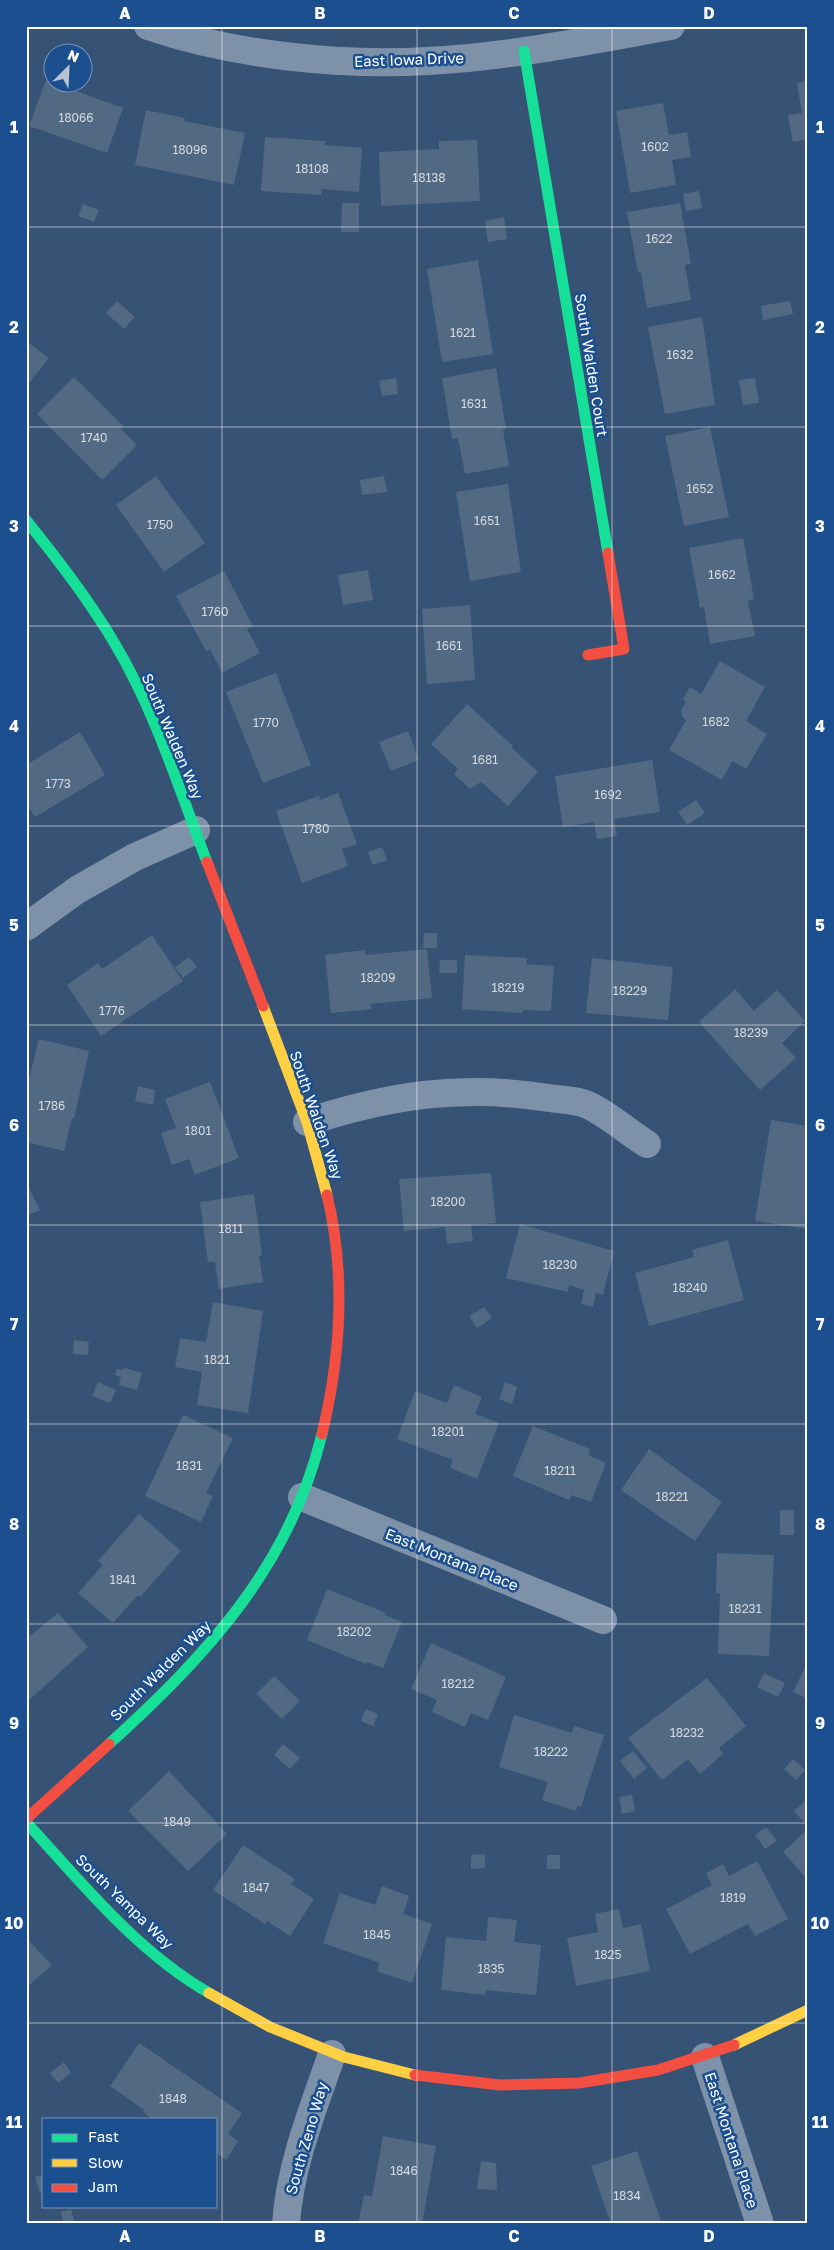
<svg xmlns="http://www.w3.org/2000/svg" width="834" height="2250" font-family="'Golos Text',sans-serif">
  <style>
    .building { fill: #526984 }
    .lines { fill: none; stroke-linecap: round; stroke-linejoin: round }
    .street { stroke: #7d92a8; stroke-width: 28 }
    .fast { stroke: #16e098; stroke-width: 11 }
    .slow { stroke: #ffcf43; stroke-width: 11 }
    .jam { stroke: #f24e42; stroke-width: 11 }
    .grid { fill: none; stroke: #fff; stroke-width: 1; stroke-opacity: 0.55 }
    .labels { text-anchor: middle; dominant-baseline: central; stroke-width: 5; stroke-linejoin: round; paint-order: stroke }
    .number-label { font-size: 12px; fill: #d4dae0 }
    .street-label { font-size: 15px; fill: #fff; stroke: #1b4f8f }
    .neatline { fill: none; stroke: #fff; stroke-width: 2 }
    .grid-label { font-size: 16px; text-anchor: middle; font-weight: bold; fill: #fff }
  </style>
  <rect width="100%" height="100%" fill="#365274"/>
  <path class="building" d="M46,80L123,108L107,153L29,126Z
    M808,81V139L793,142L788,115L802,113L797,83Z
    M663,103L669,135L687,132L691,157L672,160L676,185L630,193L616,111Z
    M146,110L185,118L184,121L245,133L234,185L135,165Z
    M265,137L325,141V145L362,148L359,192L322,189L321,195L261,191Z
    M477,140L480,201L381,206L379,152L439,149V141Z
    M699,191L702,208L686,211L683,194Z
    M342,203H359V232H341Z
    M680,203L691,264L685,265L691,300L647,308L641,272L638,273L627,212Z
    M83,204L99,210L94,222L78,216Z
    M504,217L507,239L488,242L485,221Z
    M478,260L493,354L442,362L427,269Z
    M117,301L135,317L124,329L106,313Z
    M790,301L793,314L763,320L761,306Z
    M702,317L715,405L665,414L648,327Z
    M26,341L49,358L26,387Z
    M496,368L506,429L503,430L509,466L465,474L458,438L452,439L442,378Z
    M74,377L123,426L121,429L137,445L102,480L37,414Z
    M396,378L398,394L382,396L379,381Z
    M755,378L759,403L743,405L739,380Z
    M710,427L729,517L684,526L665,436Z
    M156,476L205,543L164,572L116,505Z
    M384,476L387,492L362,495L360,480Z
    M508,484L521,572L470,581L456,492Z
    M743,538L754,599L748,601L755,636L710,644L704,607L700,608L689,548Z
    M368,570L373,600L343,605L338,575Z
    M224,571L253,626L247,629L260,653L222,673L210,649L206,651L176,596Z
    M470,605L475,680L427,684L422,609Z
    M720,661L765,687L746,721L767,734L746,769L732,761L722,780L669,750L686,720L683,718L681,710L686,702L683,699L690,687L701,694Z
    M276,673L311,765L263,783L226,692Z
    M467,704L513,746L512,748L538,772L508,806L481,782L470,789L454,774L458,769L431,744Z
    M408,731L419,760L391,771L379,742Z
    M80,732L105,775L35,817L26,803V765Z
    M652,760L660,812L614,819L617,836L597,839L594,822L563,827L555,776Z
    M338,793L357,844L342,849L348,866L302,883L276,811L319,796L320,800Z
    M696,800L705,813L687,825L678,812Z
    M382,847L387,860L373,865L368,852Z
    M424,933H437V948H423Z
    M152,935L183,981L101,1036L67,985L98,963L102,969Z
    M427,949L432,998L371,1004L372,1009L331,1013L325,955L365,950L366,955Z
    M465,955L527,958L526,964L554,966L551,1011L523,1010V1013L462,1009Z
    M189,957L197,967L183,978L175,967Z
    M592,958L673,967L668,1020L586,1013Z
    M440,960H457V973H439Z
    M735,989L754,1011L777,990L805,1021L782,1043L796,1058L760,1090L699,1022Z
    M39,1039L89,1051L74,1119L72,1118L64,1151L26,1142V1091Z
    M210,1082L239,1158L195,1175L189,1159L172,1165L161,1133L176,1128L165,1099Z
    M138,1086L155,1090L153,1105L135,1101Z
    M771,1120L808,1126L806,1229L755,1221Z
    M491,1173L496,1223L471,1225L473,1241L447,1244L445,1227L404,1231L399,1179Z
    M26,1183L40,1210L26,1216Z
    M254,1194L262,1255L259,1256L263,1282L219,1289L215,1262H208L200,1202Z
    M520,1224L614,1251L603,1295L596,1293L593,1307L581,1304L584,1290L569,1285L568,1292L506,1278Z
    M728,1240L744,1300L649,1326L635,1273L694,1257L692,1250Z
    M213,1302L263,1311L248,1413L197,1405L202,1372L175,1367L180,1338L206,1342Z
    M484,1307L492,1318L477,1328L469,1316Z
    M74,1340L89,1342L88,1355L73,1354Z
    M124,1368L142,1373L137,1390L119,1385L121,1377L115,1375L117,1369L123,1370Z
    M98,1382L116,1390L110,1403L92,1396Z
    M505,1382L517,1387L512,1404L499,1399Z
    M454,1385L482,1397L475,1414L499,1423L477,1479L450,1468L453,1460L397,1439L415,1391L447,1403Z
    M183,1415L233,1438L206,1493L213,1496L201,1522L145,1496Z
    M533,1426L590,1449L588,1455L606,1463L591,1502L572,1495L569,1500L513,1476Z
    M649,1449L722,1502L695,1541L621,1490Z
    M780,1510H794V1535H780Z
    M139,1514L181,1551L140,1597L138,1595L113,1623L78,1593L103,1565L98,1561Z
    M717,1553L774,1555L769,1656L718,1654L720,1594L716,1593Z
    M327,1589L386,1613L385,1615L402,1622L383,1668L367,1662L366,1664L307,1640Z
    M58,1613L88,1647L27,1702L26,1639Z
    M431,1643L506,1677L488,1720L471,1713L465,1727L432,1712L437,1700L411,1689Z
    M805,1667L808,1669V1699L793,1692Z
    M764,1673L785,1683L778,1697L757,1687Z
    M274,1676L300,1701L282,1719L256,1694Z
    M707,1678L746,1726L719,1748L723,1754L700,1774L688,1759L662,1780L628,1738Z
    M366,1709L378,1714L373,1726L361,1721Z
    M514,1715L572,1733L574,1726L604,1735L581,1807L578,1805L576,1811L542,1800L548,1782L499,1767Z
    M283,1744L300,1758L290,1769L274,1755Z
    M633,1751L647,1768L634,1779L620,1761Z
    M793,1759L805,1770L796,1780L784,1769Z
    M169,1771L227,1834L188,1871L128,1811Z
    M632,1795L635,1811L622,1814L619,1797Z
    M808,1798V1827L794,1811Z
    M766,1827L777,1841L765,1849L755,1835Z
    M808,1829V1880L783,1852Z
    M243,1845L295,1879L291,1884L314,1899L290,1936L267,1921L265,1924L213,1890Z
    M485,1854V1868L471,1869V1855Z
    M547,1855H560V1869H547Z
    M757,1861L788,1919L755,1936L748,1924L690,1954L666,1909L712,1885L706,1873L723,1864L729,1876Z
    M382,1886L409,1896L403,1914L432,1924L412,1983L377,1971L380,1963L323,1943L340,1893L375,1905Z
    M619,1909L623,1928L641,1924L650,1971L576,1986L567,1938L598,1932L595,1914Z
    M488,1917L517,1920L514,1942L541,1945L536,1995L486,1990L485,1995L441,1990L446,1937L486,1941Z
    M26,1938L52,1965L26,1988Z
    M139,2043L242,2113L228,2134L238,2141L226,2160L216,2153V2119H152L143,2112L144,2110L110,2086Z
    M64,2062L71,2073L58,2083L50,2073Z
    M383,2136L436,2146L422,2224H358L364,2195L372,2196Z
    M637,2151L662,2224H611L591,2166Z
    M481,2161L496,2163L497,2190L477,2189Z
    M44,2175V2192L40,2193L35,2177Z
    M71,2209L75,2224H63L61,2212Z"/>
  <g class="lines">
    <path class="street" d="M148,26C233,55 338,66 428,61C509,57 591,40 671,26
      M26,927L77,890L135,857L196,830
      M307,1122C390,1095 462,1084 549,1098C562,1100 580,1100 590,1106C610,1116 628,1132 647,1144
      M302,1497L603,1620
      M705,2057L760,2224
      M286,2224C290,2165 313,2109 332,2054"/>
    <path class="fast" d="M524,51L608,553
      M26,520C58,560 89,600 115,644C155,711 179,789 207,862
      M109,1744C207,1655 290,1566 322,1434
      M26,1822C81,1882 137,1952 209,1993"/>
    <path class="slow" d="M263,1006L307,1122L327,1195
      M209,1993L270,2027L344,2057L415,2075
      M734,2045L808,2010"/>
    <path class="jam" d="M588,655L624,649L608,553
      M207,862L263,1006
      M322,1434C341,1355 346,1274 327,1195
      M26,1819L109,1744
      M415,2075L500,2085L579,2083L658,2070L734,2045"/>
  </g>
  <path class="grid" d="M222,26V2224M417,26V2224M612,26V2224M26,227H808M26,427H808M26,626H808M26,826H808M26,1025H808M26,1225H808M26,1424H808M26,1624H808M26,1823H808M26,2023H808"/>
  <g class="labels">
    <g class="number-label">
      <text x="76" y="117">18066</text>
      <text x="655" y="146">1602</text>
      <text x="190" y="149">18096</text>
      <text x="312" y="168">18108</text>
      <text x="429" y="177">18138</text>
      <text x="659" y="238">1622</text>
      <text x="463" y="332">1621</text>
      <text x="680" y="354">1632</text>
      <text x="474" y="403">1631</text>
      <text x="94" y="437">1740</text>
      <text x="700" y="488">1652</text>
      <text x="487" y="520">1651</text>
      <text x="160" y="524">1750</text>
      <text x="722" y="574">1662</text>
      <text x="215" y="611">1760</text>
      <text x="449" y="645">1661</text>
      <text x="716" y="721">1682</text>
      <text x="266" y="722">1770</text>
      <text x="485" y="759">1681</text>
      <text x="58" y="783">1773</text>
      <text x="608" y="794">1692</text>
      <text x="316" y="828">1780</text>
      <text x="378" y="977">18209</text>
      <text x="508" y="987">18219</text>
      <text x="630" y="990">18229</text>
      <text x="112" y="1010">1776</text>
      <text x="751" y="1032">18239</text>
      <text x="52" y="1105">1786</text>
      <text x="198" y="1130">1801</text>
      <text x="448" y="1201">18200</text>
      <text x="231" y="1228">1811</text>
      <text x="560" y="1264">18230</text>
      <text x="690" y="1287">18240</text>
      <text x="217" y="1359">1821</text>
      <text x="448" y="1431">18201</text>
      <text x="189" y="1465">1831</text>
      <text x="560" y="1470">18211</text>
      <text x="672" y="1496">18221</text>
      <text x="123" y="1579">1841</text>
      <text x="745" y="1608">18231</text>
      <text x="354" y="1631">18202</text>
      <text x="458" y="1683">18212</text>
      <text x="687" y="1732">18232</text>
      <text x="551" y="1751">18222</text>
      <text x="177" y="1821">1849</text>
      <text x="256" y="1887">1847</text>
      <text x="733" y="1897">1819</text>
      <text x="377" y="1934">1845</text>
      <text x="608" y="1954">1825</text>
      <text x="491" y="1968">1835</text>
      <text x="173" y="2098">1848</text>
      <text x="404" y="2170">1846</text>
      <text x="627" y="2195">1834</text>
    </g>
    <g class="street-label">
      <text transform="translate(409 59) rotate(-2)">East Iowa Drive</text>
      <text transform="translate(592 365) rotate(81)">South Walden Court</text>
      <text transform="translate(173 736) rotate(67)">South Walden Way</text>
      <text transform="translate(317 1115) rotate(71)">South Walden Way</text>
      <text transform="translate(452 1559) rotate(22)">East Montana Place</text>
      <text transform="translate(160 1670) rotate(-45)">South Walden Way</text>
      <text transform="translate(125 1901) rotate(44)">South Yampa Way</text>
      <text transform="translate(306 2138) rotate(-74)">South Zeno Way</text>
      <text transform="translate(732 2140) rotate(72)">East Montana Place</text>
    </g>
  </g>
  <rect width="834" height="2250" fill="none" stroke="#1b4f8f" stroke-width="55"/>
  <rect x="42" y="2118" width="175" height="90" fill="#1b4f8f" stroke="#7695bc"/>
  <rect x="52" y="2134" width="25" height="8" fill="#16e098" stroke="#7695bc"/>
  <text x="88" y="2142" font-size="15" fill="#ffffff">Fast</text>
  <rect x="52" y="2159" width="25" height="8" fill="#ffcf43" stroke="#7695bc"/>
  <text x="88" y="2168" font-size="15" fill="#ffffff">Slow</text>
  <rect x="52" y="2184" width="25" height="8" fill="#f24e42" stroke="#7695bc"/>
  <text x="88" y="2192" font-size="15" fill="#ffffff">Jam</text>
  <g transform="translate(68 68) rotate(24)"><circle r="24" fill="#1b4f8f" stroke="#7695bc"/>
  <path d="M0-4L9 19L0 12L-9 19Z" fill="#b9c2ce"/>
  <text y="-8" font-size="14" font-weight="bold" text-anchor="middle" fill="#ffffff">N</text>
  </g>
  <rect x="28" y="28" width="778" height="2194" class="neatline"/>
  <g class="grid-label">
    <text x="125" y="19">A</text>
    <text x="320" y="19">B</text>
    <text x="514" y="19">C</text>
    <text x="709" y="19">D</text>
    <text x="14" y="133">1</text>
    <text x="820" y="133">1</text>
    <text x="14" y="333">2</text>
    <text x="820" y="333">2</text>
    <text x="14" y="532">3</text>
    <text x="820" y="532">3</text>
    <text x="14" y="732">4</text>
    <text x="820" y="732">4</text>
    <text x="14" y="931">5</text>
    <text x="820" y="931">5</text>
    <text x="14" y="1131">6</text>
    <text x="820" y="1131">6</text>
    <text x="14" y="1330">7</text>
    <text x="820" y="1330">7</text>
    <text x="14" y="1530">8</text>
    <text x="820" y="1530">8</text>
    <text x="14" y="1729">9</text>
    <text x="820" y="1729">9</text>
    <text x="14" y="1929">10</text>
    <text x="820" y="1929">10</text>
    <text x="14" y="2128">11</text>
    <text x="820" y="2128">11</text>
    <text x="125" y="2242">A</text>
    <text x="320" y="2242">B</text>
    <text x="514" y="2242">C</text>
    <text x="709" y="2242">D</text>
  </g>
</svg>
